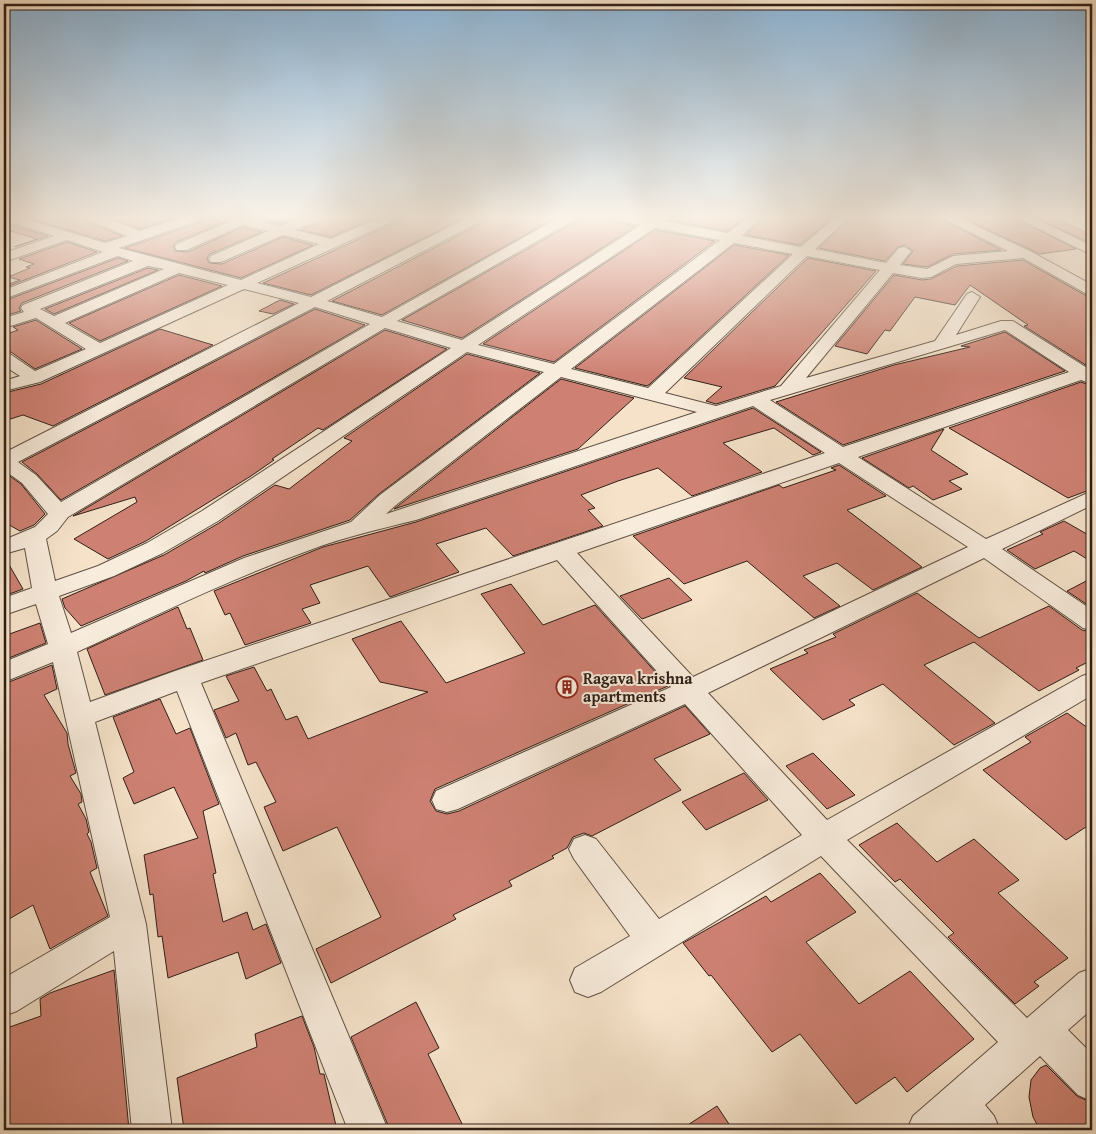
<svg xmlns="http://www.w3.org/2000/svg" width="1096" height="1134" font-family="'Gentium Book Plus',serif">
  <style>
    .building { fill: #ce8173; stroke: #2f1f17 }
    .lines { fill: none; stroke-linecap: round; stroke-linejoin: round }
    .minor-casing { stroke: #605044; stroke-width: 2 }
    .minor { fill: #f8ecdc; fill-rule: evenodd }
    .labels { text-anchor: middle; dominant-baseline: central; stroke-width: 4; stroke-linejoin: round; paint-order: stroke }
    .poi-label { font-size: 16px; font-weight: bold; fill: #2f1f17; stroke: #f8ecdc; text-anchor: start }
  </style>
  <rect width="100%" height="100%" fill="#f5e2c9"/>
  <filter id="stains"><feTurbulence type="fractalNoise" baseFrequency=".004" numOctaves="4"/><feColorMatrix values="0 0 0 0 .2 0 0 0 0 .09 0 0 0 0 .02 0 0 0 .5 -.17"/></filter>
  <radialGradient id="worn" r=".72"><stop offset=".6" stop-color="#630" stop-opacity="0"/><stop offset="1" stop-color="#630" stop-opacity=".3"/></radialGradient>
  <path class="building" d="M24,217H86L88,222L122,236L105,241Z
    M108,217H178L140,229Z
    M203,217H217L218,221L223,223L176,242L173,246L175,251L188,252L243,227L262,232L210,254L207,258L209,263L222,264L283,237L313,245L241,278L125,248L201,222Z
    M254,217H299L280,224Z
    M321,217H376L331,237L301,230L319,222Z
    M398,217H466L311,295L263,283L396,222Z
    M486,217H557L382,315L332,301L484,222Z
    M577,217H612L615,222L636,226L462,338L402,320L575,222Z
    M670,217H745L728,231L668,220Z
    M764,217H834L800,245L746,235Z
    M851,217H938L1001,250L953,254L927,267L903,264L913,251L905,245L898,247L885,261L819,248Z
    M961,217H1013L1076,249L1040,254Z
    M1035,217H1053L1092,235V244Z
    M4,222V223L48,236L14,247L37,239L4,229Z
    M655,230L715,241L554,362L483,344Z
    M67,242L97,252L4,288V286L20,280L8,277L30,268L26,267L34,264L19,259Z
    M734,245L789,255L650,384L647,386L575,368Z
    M118,258L128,261L22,303L19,308L21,311L4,316V301Z
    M808,258L876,271L775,386L716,404L706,401L722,387L684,378Z
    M1023,260L1092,299V369L1024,326L1028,325L970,285L955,305L915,297L890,331L885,330L867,354L835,346L894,275L922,280L931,279L957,266Z
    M148,268L158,270L54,314L45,309Z
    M179,275L222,286L100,341L69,323Z
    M280,300L294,304L273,314L259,311Z
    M315,309L365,325L61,500L37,474L22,462Z
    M36,320L82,349L35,369L11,352L4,351V335L18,330L13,327Z
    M160,329L213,345L53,426L23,415L4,421V393L41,384Z
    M385,330L447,349L323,430L318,428L272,459L274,460L251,476L146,541L108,559L74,539L137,502L135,497L73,516Z
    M1005,332L1065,371L843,445L776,402L894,365L970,347L961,346Z
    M467,354L540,373L379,494L350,520L243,556L205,573L204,571L186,581L81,626L65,608L62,599L164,555L219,523L275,485L289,489L352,441L344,438Z
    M561,379L634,398L578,449L394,509Z
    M1081,382L1092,386V489L1068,498L949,428Z
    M753,408L821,452L813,455L774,428L723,443L762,472L692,496L658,468L618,481L581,495L595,508L588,510L603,526L513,556L486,528L436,544L459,572L390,597L368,566L310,585L320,603L302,609L311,623L245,645L230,613L225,615L214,591L323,547L416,522Z
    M944,429L931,450L968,474L949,481L962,489L933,500L913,486L909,488L862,458Z
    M839,465L886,496L847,510L922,567L873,590L837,563L803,576L840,606L814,618L747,561L684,584L633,536L779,485L783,488L836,470L831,468Z
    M4,472L21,484L45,514L34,525L20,531L4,522Z
    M1064,521L1092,537V562L1074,551L1035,569L1007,550L1043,534L1040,532Z
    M4,556L23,589L4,596Z
    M669,578L692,600L642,619L620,596Z
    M1092,578V608L1067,591Z
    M511,584L543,625L595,605L668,686L435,789L430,801L436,811L447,814L459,811L685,706L710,734L654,759L681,790L592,836L584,833L573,837L567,848L552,856L554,858L509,881L512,886L453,915L456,919L331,983L316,949L381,917L337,827L283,851L264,807L276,802L256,762L248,765L236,733L226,738L214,710L239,701L226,676L254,667L267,691L271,689L286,720L297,716L308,739L428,692L380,682L352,639L401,621L446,683L525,653L481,594Z
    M917,593L979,638L1049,606L1082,630L1092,632V660L1076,668L1079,670L1039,691L974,642L924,665L995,723L954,745L883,684L849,700L855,705L823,720L770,669L808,653L804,650L836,637L833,634Z
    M178,607L187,629L190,628L203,660L105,695L87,649Z
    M40,623L46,643L4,660V636Z
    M52,665L57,689L44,695L67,733L68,744L76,773L70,776L81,794L82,802L78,804L86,819L89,832L87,834L91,842L97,868L90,872L108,916L50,949L33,905L4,922V684Z
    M160,699L176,734L190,728L219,804L203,811L216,873L213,874L223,922L247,912L253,930L266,924L281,963L246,979L238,952L168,978L162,936L158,937L153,894L150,895L144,855L198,838L174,787L134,804L123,778L134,772L113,717Z
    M1067,713L1092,731V823L1066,840L983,770L1031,742L1025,737Z
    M813,753L855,795L827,809L786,766Z
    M744,773L768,800L706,830L682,802Z
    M897,823L937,862L974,839L1019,880L998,893L1068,958L1034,982L1039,986L1015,1004L948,937L954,933L900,879L895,882L859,845Z
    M820,873L856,912L806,942L859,1004L910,971L974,1039L907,1092L895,1077L856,1104L800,1034L772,1052L711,975L709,976L683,943L766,896L771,902Z
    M114,970L129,1130H4V1029L41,1016L40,999L50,993Z
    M416,1002L439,1048L428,1054L465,1130H390L351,1037Z
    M302,1016L314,1047L320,1074H324L337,1130H184L177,1078L257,1047L255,1034Z
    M1046,1065L1077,1096L1092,1103V1130H1040L1033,1117L1029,1097L1031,1080L1040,1068Z
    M717,1106L733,1130H680Z"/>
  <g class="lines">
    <g class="minor-casing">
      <path id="minor" d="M4,217H19L105,243L127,236L89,220L88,217H104L140,231L183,217H201L200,220L119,248L241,280L319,244L283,235L221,262H211L209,259L211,256L268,231L243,225L187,250H177L175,247L177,244L229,222L220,220L219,217H252L253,220L280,226L303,217H319L318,220L295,230L331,239L380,217H396L395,220L257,283L311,297L469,217H484L483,220L327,301L382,317L560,217H575L574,220L397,321L462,340L641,225L615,220L614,217L650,219L654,217H668L664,221L728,233L748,217H761L742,236L801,247L836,217H849L815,249L886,263L899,248L904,247L911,251L900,265L927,269L953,256L1008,251L940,217H957L1030,251L1092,285V296L1087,294L1023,258L956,264L931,277L922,278L893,273L806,378L935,341L967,294L972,292L980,297L956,335L1001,321H1013L1092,371V384L1081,380L858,457L986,539L1092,491V505L1002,549L1092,610V630L1083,628L984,558L708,693L827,820L1082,676L1092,673V695L847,840L1027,1018L1079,973L1092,968V1009L1068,1030L1092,1054V1101L1078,1095L1040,1056L985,1105L994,1116L1000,1130H907L913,1116L998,1042L821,856L601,992L588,997L575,992L570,980L575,968L630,936L574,859L569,849L574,839L585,835L596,839L659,919L802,835L685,704L458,809L447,812L436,809L432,800L436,791L671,687L557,560L201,683L388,1130H348L177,691L95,722L146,924L172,1130H132L114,951L17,1011L4,1016V978L110,917L53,662L4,682V662L48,644L36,604L4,615V598L32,588L25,548L4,554V540L35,527L48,514L22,483L4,470V453L299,303L244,289L40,382L4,391V381L20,376L4,366V353L10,354L35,371L86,349L36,318L4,328V318L24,312L21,308L23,305L133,261L118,256L4,299V290L103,252L67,240L4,262V253L54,236L5,221ZM655,228L720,240L554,364L478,345ZM734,243L793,254L648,388L571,369ZM807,256L880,270L781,386L716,406L665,393ZM148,266L164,269L54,316L40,309ZM179,273L228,285L100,343L65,323ZM315,307L370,324L61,502L36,475L18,462ZM385,328L451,348L202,511L147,543L98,566L55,581L46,539L57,531L68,517ZM1005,330L1069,372L843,447L770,400ZM467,352L544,372L380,495L351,522L244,558L71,633L59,596L114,576L163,553L218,521ZM561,377L697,412L386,514L396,505ZM753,406L825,453L175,671L90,702L77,652C154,616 230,579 310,550C344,537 380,529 416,520ZM839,463L968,547L693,677L577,553Z
        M1015,217H1032L1092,246V255Z"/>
    </g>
    <use href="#minor" class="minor"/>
  </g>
  <linearGradient id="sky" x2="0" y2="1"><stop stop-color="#8cb6d9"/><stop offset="0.58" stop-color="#faf2e7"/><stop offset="1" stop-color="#faf2e7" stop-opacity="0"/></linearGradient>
  <rect width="1096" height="375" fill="url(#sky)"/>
  <defs>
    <g id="building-ring" transform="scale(1.125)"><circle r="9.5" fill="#f8ecdc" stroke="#8f2418" stroke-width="1.5"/><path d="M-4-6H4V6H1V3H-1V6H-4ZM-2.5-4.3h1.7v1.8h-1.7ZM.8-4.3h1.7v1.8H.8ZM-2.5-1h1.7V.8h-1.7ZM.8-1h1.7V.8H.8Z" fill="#8f2418"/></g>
  </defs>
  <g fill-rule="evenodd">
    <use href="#building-ring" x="567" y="687"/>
  </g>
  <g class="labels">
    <g class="poi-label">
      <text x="583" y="678">Ragava krishna<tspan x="583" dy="18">apartments</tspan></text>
    </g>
  </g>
  <rect width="1096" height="1134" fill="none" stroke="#f5e2c9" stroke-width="20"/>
  <rect x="5" y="5" width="1086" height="1124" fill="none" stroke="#2f1f17" stroke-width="2.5"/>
  <rect x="10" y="10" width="1076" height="1114" fill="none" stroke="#2f1f17"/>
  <rect width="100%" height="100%" filter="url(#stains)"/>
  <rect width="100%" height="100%" fill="url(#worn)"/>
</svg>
